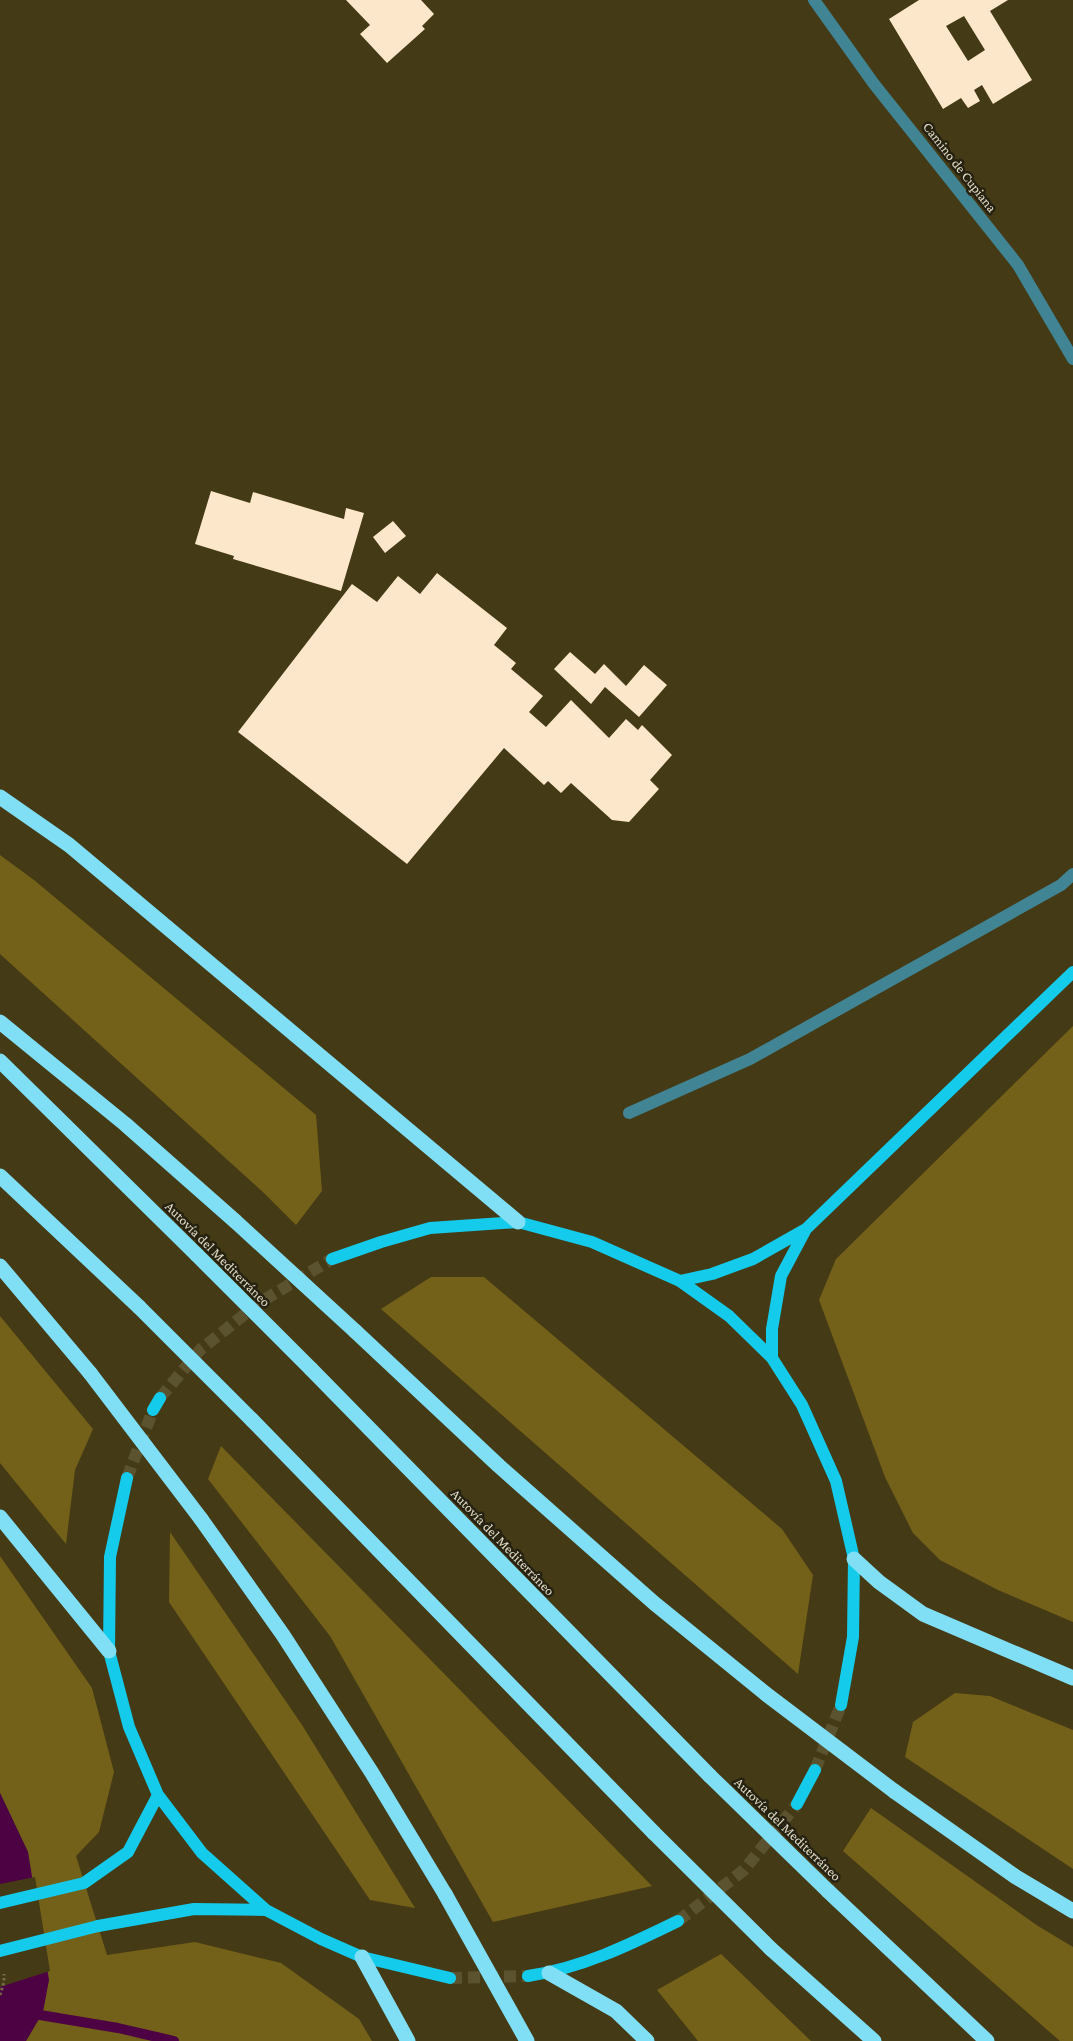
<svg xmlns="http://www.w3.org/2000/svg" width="1073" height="2041" font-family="'Crimson Pro',serif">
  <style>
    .green { fill: #746119 }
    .water { fill: #4d0244 }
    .pier { fill: #443a15 }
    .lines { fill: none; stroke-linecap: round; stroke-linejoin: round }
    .stream { stroke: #4d0244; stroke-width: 10 }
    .building { fill: #fde7ca; fill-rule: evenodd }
    .major-tunnel { stroke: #5b5230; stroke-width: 12; stroke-dasharray: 12 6; stroke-linecap: butt }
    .path { stroke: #746b4b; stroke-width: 3; stroke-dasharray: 2.5 2.5; stroke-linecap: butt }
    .minor { stroke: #418493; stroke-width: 12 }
    .major { stroke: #14cbeb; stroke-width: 12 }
    .highway { stroke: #80dff5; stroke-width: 15 }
    .major-bridge { stroke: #14cbeb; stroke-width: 12 }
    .highway-bridge { stroke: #80dff5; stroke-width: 15 }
    .labels { text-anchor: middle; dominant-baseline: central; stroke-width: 5; stroke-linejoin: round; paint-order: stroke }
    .street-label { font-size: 14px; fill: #e0dbc6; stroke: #262212 }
  </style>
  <rect width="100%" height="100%" fill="#443a15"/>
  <path class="green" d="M0,855L34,880L316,1115L322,1191L296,1225L265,1194L0,954Z
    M1073,1026V1622L998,1590L940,1560L913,1533L885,1477L819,1300L836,1259Z
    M431,1277H484L782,1529L813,1575L798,1674L381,1309Z
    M0,1316L93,1429L75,1470L66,1544L0,1463Z
    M221,1446L652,1886L493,1922L330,1636L208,1479Z
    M170,1532L302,1725L415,1908L370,1900L169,1602Z
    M0,1556L92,1688L114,1772L99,1832L76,1856L107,1955L195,1942L281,1963L359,2019L372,2041H26L43,2012L28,1852L0,1793Z
    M955,1693L990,1696L1073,1730V1869L905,1757L913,1722Z
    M871,1808L1038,1926L1073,1947V2041H1060L843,1851Z
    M721,1954L811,2041H698L657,1990Z"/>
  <path class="water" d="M0,1793L28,1852L49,1980L43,2012L26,2041H0Z"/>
  <path class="pier" d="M35,1877L50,1971L0,1987V1884Z"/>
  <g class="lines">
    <path class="stream" d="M28,2013L118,2028L174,2041"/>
  </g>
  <path class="building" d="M346,0H421L434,14L422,26L425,29L387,63L360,34L370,25Z
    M919,0H1008L990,11L1032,80L993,104L982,85L974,90L980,101L968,108L961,98L943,109L889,19ZM964,16L985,50L968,61L946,26Z
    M211,491L250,503L253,492L344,519L346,508L364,513L341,591L233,559L234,556L195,544Z
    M393,521L406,536L385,553L373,537Z
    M437,573L507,628L494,645L516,663L511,669L543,696L529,712L546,727L571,700L609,738L626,719L638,730L642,725L672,755L650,780L659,789L629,822L612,820L571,783L561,793L548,781L544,785L504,748L407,864L238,732L352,584L377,602L398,576L420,594Z
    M570,652L595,674L604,664L626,686L644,665L667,685L639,717L605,687L591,704L554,669Z"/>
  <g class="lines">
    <path class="major-tunnel" d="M160,1398L200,1350L259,1303L332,1259
      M127,1478L153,1410
      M815,1770L841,1705
      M678,1921L744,1870L797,1804
      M450,1978L528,1976"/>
    <path class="path" d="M0,1995L4,1982V1974"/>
    <path class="minor" d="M814,0L874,84L1018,265L1073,359
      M629,1113L750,1059L1061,885L1073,874"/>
    <path class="major" d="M332,1259L381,1242L430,1228L518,1222L592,1242L680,1281L729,1316L772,1358L802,1405L836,1481L854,1559L853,1637L841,1705
      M680,1281L712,1274L753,1259L806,1229L1073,972
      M772,1358V1329L781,1276L806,1229
      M153,1410L160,1398
      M127,1478L110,1557L109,1651L129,1727L158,1795L202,1853L266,1910L321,1939L362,1957L450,1978
      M797,1804L815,1770
      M0,1903L84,1883L128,1852L158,1795
      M98,1926L194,1909L266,1910
      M528,1976C582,1968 629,1945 678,1921"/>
    <path class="highway" d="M0,797L69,845L518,1222
      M0,1022L125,1124L235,1221
      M0,1061L197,1255
      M0,1176L139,1307
      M0,1266L90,1373
      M355,1331L499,1466L654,1603L766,1694
      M311,1369L710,1776
      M252,1420L654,1833
      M0,1517L109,1651
      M201,1519L283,1635L372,1773L445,1894
      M854,1559L879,1582L923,1614L1073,1678
      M894,1791L1016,1877L1073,1911
      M828,1891L987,2041
      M771,1949L874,2041
      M362,1957L408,2041
      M549,1973L616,2011L647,2041"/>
    <path class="major-bridge" d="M0,1951L98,1926"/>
    <path class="highway-bridge" d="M235,1221L355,1331
      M197,1255L311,1369
      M139,1307L252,1420
      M90,1373L201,1519
      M766,1694L894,1791
      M710,1776L828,1891
      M654,1833L771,1949
      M445,1894L527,2041"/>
  </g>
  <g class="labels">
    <g class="street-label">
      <text transform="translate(960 167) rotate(52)">Camino de Cupiana</text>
      <text transform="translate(218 1254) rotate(45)">Autovía del Mediterráneo</text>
      <text transform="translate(503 1542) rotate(46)">Autovía del Mediterráneo</text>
      <text transform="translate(788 1829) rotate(44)">Autovía del Mediterráneo</text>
    </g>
  </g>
</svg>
